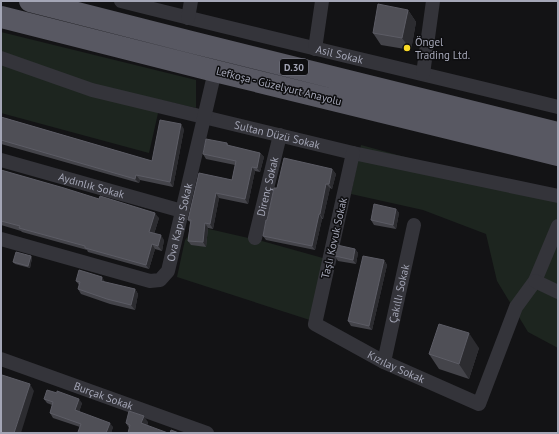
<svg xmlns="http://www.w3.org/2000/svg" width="559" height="434" font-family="'PT Sans',sans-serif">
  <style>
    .green { fill: #1d251f }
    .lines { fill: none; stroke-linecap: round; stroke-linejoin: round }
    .minor { stroke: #34343a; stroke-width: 14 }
    .trunk { stroke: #585862; stroke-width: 22 }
    .wall { fill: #44444a }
    .shaded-wall { fill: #2c2c30 }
    .building { fill: #4f4f56; stroke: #5c5c65 }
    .poi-dot { fill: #fada26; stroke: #0e0e10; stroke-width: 1.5 }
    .labels { text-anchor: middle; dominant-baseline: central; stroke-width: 3; stroke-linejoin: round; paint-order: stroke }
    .shield { fill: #0e0e10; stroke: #777884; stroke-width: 1 }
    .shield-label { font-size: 10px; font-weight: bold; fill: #a4a6b6 }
    .poi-label { font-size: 11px; fill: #a4a6b6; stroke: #0e0e10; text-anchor: start }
    .street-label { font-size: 11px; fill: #a4a6b6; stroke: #0e0e10 }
  </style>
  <rect width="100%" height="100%" fill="#131315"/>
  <path class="green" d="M1,32L196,80V108L161,100L149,153L1,113Z
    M361,145L558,199V348L528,332L497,281L486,234L423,210L351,194Z
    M196,226L262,241L330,260L316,322L177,277L185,240Z"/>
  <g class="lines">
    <g class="minor">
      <path id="s1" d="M121,1C267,38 413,71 558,107"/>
      <path d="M188,18L191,1"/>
      <path d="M315,49L322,1"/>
      <path id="s2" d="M1,58L92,90L353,153L558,196"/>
      <path d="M423,74L433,1"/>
      <path id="s3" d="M353,153L315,324L384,362L479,404L516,307L535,281L558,226"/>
      <path id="s4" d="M1,160L182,211"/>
      <path id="s5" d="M255,238L280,135"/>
      <path id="s6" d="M1,239L150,281L160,280L168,271L215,71"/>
      <path d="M535,281L558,292"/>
      <path id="s7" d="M1,359L207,433"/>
      <path id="s8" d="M384,362L414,225"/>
    </g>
    <path class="trunk" d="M30,1L191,42L558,133
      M1,17L215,71L558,155"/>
  </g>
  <path class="wall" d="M408,10L416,22L411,50L381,45L373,33Z
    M1,117L152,161L184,129L173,187L140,180L139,183L1,144Z
    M227,143L229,146L260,153L264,157L260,172L255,171L248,204L219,198L213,229L208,228L206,247L191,245L188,241L190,222L188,220L199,173L232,180L235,165L206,159L203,154Z
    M332,169L336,174L332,189L330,188L323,219H322L315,250L266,240L263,236L277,188Z
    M1,170L159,218L154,234L164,240L162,251L155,249L149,269L88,252L87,250L22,232L21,231L1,225Z
    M396,209L399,213L396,229L374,225L371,220Z
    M355,249L358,253L356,264L338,261L335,256Z
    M31,256L32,258L30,268L15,264L13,262Z
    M384,260L387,265L372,330L351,326L348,321Z
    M76,281L105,282L135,289L138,294L135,310L110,304L81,294L78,289L79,285Z
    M479,348L469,379L439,369L429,354Z
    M44,399L82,403L79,412L113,427L111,433H79L78,432L80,427L53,418L50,413L52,405L47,403Z
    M148,422L147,426L129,428L126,423Z"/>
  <path class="shaded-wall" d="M408,10L416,22L411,50L402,38Z
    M181,124L184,129L173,187L170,182Z
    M260,153L264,157L260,172L257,168Z
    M252,167L255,171L248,204L245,199Z
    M332,169L336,174L332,189L329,184Z
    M136,175L140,180L139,183L135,179Z
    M326,184L330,188L323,219L320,214Z
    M216,193L219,198L213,229L210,224Z
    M396,209L399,213L396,229L393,225Z
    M155,213L159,218L153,237L149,232Z
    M319,214L322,219L315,250L312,246Z
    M205,223L208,228L206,247L203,242Z
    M161,235L164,240L162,251L158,246Z
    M152,244L155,249L149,269L146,265Z
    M355,249L358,253L356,264L353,260Z
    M31,256L32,258L30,268L28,266Z
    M384,260L387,265L372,330L369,326Z
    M102,277L105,282L101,281Z
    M135,289L138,294L135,310L131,305Z
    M469,333L479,348L469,379L459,364Z
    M30,384L34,391L21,433H14Z
    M79,399L82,403L78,415L75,410Z
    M144,416L148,422L146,430L141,423Z
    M110,423L113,427L111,433H106Z"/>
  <path class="building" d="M378,4L408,10L402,38L373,33Z
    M1,117L152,161L160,120L181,124L170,182L136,175L135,179L1,140Z
    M206,139L227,143V145L260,153L257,168L252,167L245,199L216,193L210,224L205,223L203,242L188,241L191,220H188L199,173L232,180L236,161L203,154Z
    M284,158L332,169L329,184H326L320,214H319L312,246L263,236L266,220H267L274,188H277Z
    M1,170L64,188L99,199L100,196L155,213L149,232L161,235L158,246L152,244L146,265L85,248V246L19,228L20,226L1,221Z
    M374,204L396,209L393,225L371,220Z
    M337,245L355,249L353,260L335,256Z
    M16,252L31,256L28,266L13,262Z
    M363,256L384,260L369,326L348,321Z
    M79,270L102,277L101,281L135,289L131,305L107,299L78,289L80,282L76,281Z
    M439,324L469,333L459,364L429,354Z
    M2,375L30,384L14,433H1V380Z
    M47,390L57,393V391L79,399L75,410L110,423L106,433H80L78,432L81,424L50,413L53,402L44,399Z
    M129,411L144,416L141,423L168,433H128L130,425L126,423Z
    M171,430L179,433H170Z"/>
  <circle class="poi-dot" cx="407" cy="48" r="4"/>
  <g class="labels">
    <rect class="shield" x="280" y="59" width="28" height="16" rx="3"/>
    <g class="shield-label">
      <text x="294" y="67">D.30</text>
    </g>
    <g class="poi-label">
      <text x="415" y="42">Öngel<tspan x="415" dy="13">Trading Ltd.</tspan></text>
    </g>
    <g class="street-label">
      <text stroke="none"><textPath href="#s1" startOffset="225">Asil Sokak</textPath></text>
      <text transform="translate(279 86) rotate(14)">Lefkoşa - Güzelyurt Anayolu</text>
      <text stroke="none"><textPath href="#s2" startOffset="287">Sultan Düzü Sokak</textPath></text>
      <text stroke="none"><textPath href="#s4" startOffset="94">Aydınlık Sokak</textPath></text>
      <text stroke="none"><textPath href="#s5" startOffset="53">Direnç Sokak</textPath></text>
      <text stroke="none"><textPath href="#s6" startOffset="227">Ova Kapısı Sokak</textPath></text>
      <text transform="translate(334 238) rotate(-77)">Taşlı Kovuk Sokak</text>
      <text stroke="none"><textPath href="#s8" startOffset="70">Çakıllı Sokak</textPath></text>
      <text stroke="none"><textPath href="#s3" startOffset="267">Kızılay Sokak</textPath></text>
      <text stroke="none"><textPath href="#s7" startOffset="109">Burçak Sokak</textPath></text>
    </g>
  </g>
  <rect width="559" height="434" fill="none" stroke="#a4a6b6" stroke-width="4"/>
</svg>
